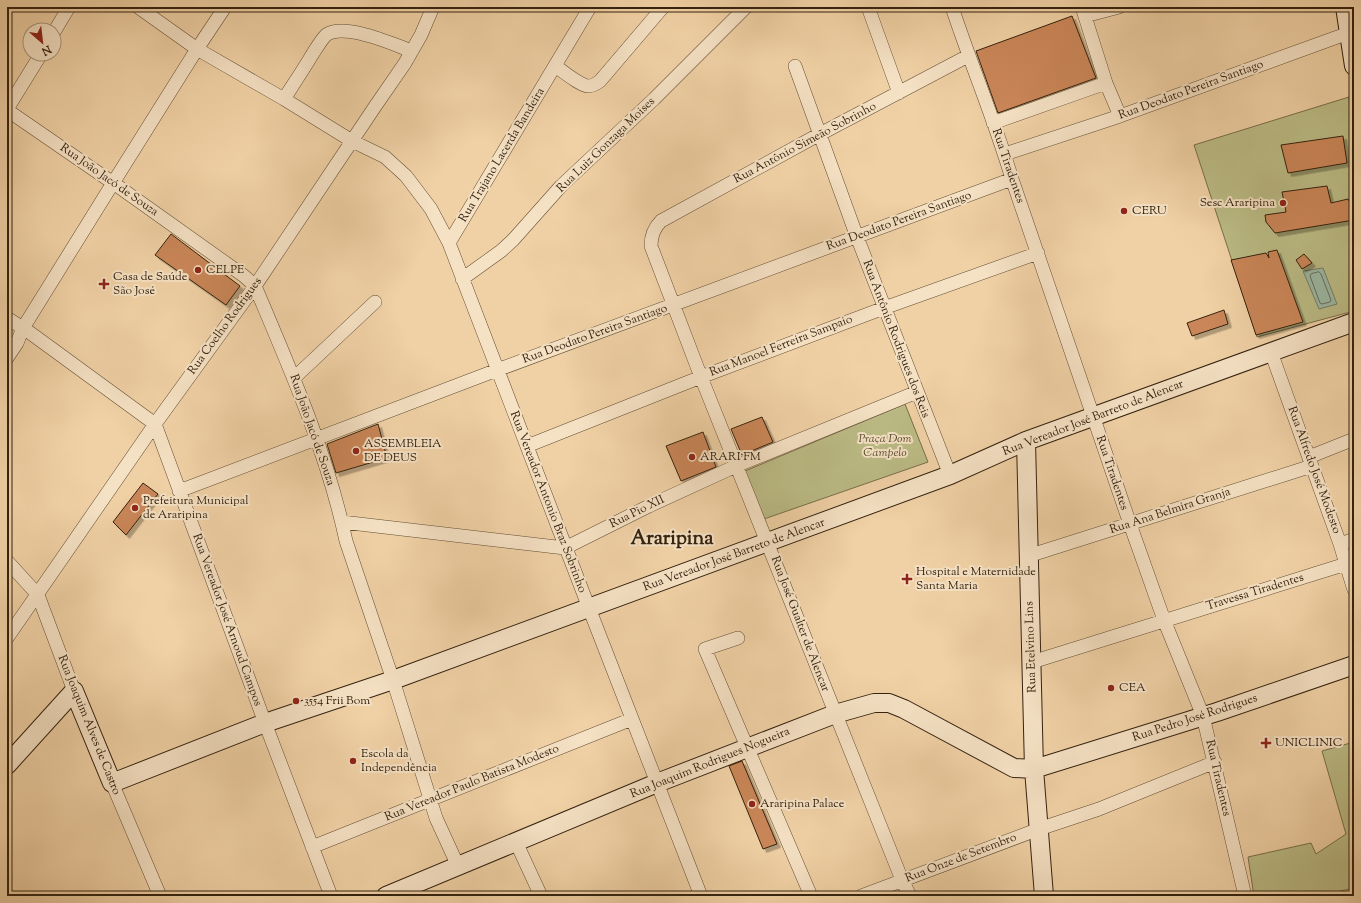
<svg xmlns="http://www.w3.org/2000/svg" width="1361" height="903" font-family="'Sorts Mill Goudy',serif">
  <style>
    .green { fill: #bbbb85; stroke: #786e4a }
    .water { fill: #9bb8a3; stroke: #727c68 }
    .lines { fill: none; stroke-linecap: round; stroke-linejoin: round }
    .shore { stroke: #686d59; stroke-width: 1 }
    .building { fill: #ca8658; stroke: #34220f; filter: url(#shadow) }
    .street-casing { stroke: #634e34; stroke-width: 14 }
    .secondary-casing { stroke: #34220f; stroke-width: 20 }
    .street { stroke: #f5e1c4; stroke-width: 13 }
    .secondary { stroke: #f5e1c4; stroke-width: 18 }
    .poi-dot { fill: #8f2418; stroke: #f5e1c4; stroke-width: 1.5 }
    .labels { text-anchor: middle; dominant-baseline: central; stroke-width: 4; stroke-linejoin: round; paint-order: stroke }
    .street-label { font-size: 12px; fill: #34220f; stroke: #f5e1c4 }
    .poi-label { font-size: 12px; fill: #34220f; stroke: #f5e1c4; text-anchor: start }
    .park-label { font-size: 12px; font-style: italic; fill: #56482c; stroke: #f5e1c4 }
    .town-label { font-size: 20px; font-weight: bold; fill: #34220f; stroke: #f5e1c4 }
  </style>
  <defs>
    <filter id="shadow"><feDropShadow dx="3.5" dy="3.5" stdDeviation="0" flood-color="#0004"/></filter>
  </defs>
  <rect width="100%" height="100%" fill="#f0d1a5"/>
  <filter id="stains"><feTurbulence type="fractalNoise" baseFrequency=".005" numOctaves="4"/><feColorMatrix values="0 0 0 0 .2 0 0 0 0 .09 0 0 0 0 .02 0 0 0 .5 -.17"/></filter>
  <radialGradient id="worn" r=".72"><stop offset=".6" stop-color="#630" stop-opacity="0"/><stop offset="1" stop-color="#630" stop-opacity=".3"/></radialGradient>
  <path class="green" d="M1349,97L1354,126V311L1257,337L1194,145Z
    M905,404L928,462L764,519L745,471Z
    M1354,742V888L1319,896H1254L1248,857L1311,843L1316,854L1346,834L1322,751Z"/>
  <path class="water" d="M1323,268L1337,304L1319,309L1303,271Z"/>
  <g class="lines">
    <path class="shore" d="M1319,272L1321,274L1331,300L1330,302L1322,304L1320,303L1310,276L1311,274Z"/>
  </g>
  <path class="building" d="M1072,16L1096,78L998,113L976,51Z
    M1343,136L1347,163L1288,173L1281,145Z
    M1327,186L1331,203L1348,199L1354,210V220L1275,233L1266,222L1265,215L1286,212L1282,192Z
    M171,234L240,286L226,305L155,255Z
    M1277,250L1303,322L1256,335L1231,260L1266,253L1269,258L1268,252Z
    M1304,254L1312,263L1302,269L1296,260Z
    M1224,310L1228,324L1192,336L1187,323Z
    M762,417L773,442L742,455L731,429Z
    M378,424L387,458L336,473L327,444Z
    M703,432L716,467L681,481L666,446Z
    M143,483L158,494L126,535L113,522Z
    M742,761L777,844L763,849L729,766Z"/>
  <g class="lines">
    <g class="street-casing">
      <path id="street" d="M138,7L197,49L284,99L352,141L385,157L406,176L431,209L449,243L589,608L701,896
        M868,7L899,93
        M952,7C971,65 995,121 1012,179L1130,524L1164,620L1203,716L1245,896
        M1082,7L1106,83L1120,116
        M1085,16L1119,7
        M54,32L69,7
        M555,66C563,71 579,85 588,86C593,86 596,84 600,81L663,7
        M795,66L857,237L950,475
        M284,99C293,85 303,70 312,55C316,49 321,40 326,35C344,22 392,44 412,51
        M7,109L41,54
        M7,110L119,187L244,276L255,286C290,369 327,452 346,541L393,680L436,818L458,866
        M993,123L1106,83
        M1005,154L1120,116L1354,31
        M449,243L590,7
        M462,279L501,251L513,240L561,186L654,99L746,7
        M7,318L29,332L155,424L265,723L331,896
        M1271,352L1340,544L1354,590
        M7,358L17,343L23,328L113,183L197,49L225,7
        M294,378L375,302
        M527,446L701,377L884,308L1038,253
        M1309,457L1354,439
        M179,491L497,370L1012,179
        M342,522L565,548L649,506L736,466L917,392
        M1340,544L1354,539
        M1028,556L1312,466
        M7,561L38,595L74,691
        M7,638L155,424L255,286L374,108L405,63L421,35L433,7
        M738,638L705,649L811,896
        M1032,662L1346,564
        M112,783L160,896
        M516,842L541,896
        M312,847L632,719
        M861,896L1039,829L1099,809L1215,762
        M910,896L902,880L701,377L651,246C651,235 654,228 661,221L820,134L968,56"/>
    </g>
    <g class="secondary-casing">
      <path id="secondary" d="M1345,7L1354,66
        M1026,441L1034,769L1044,896
        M7,765L74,691L112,783L265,723L393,680L950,475L1026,441L1354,322
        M386,896L657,783L835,714L874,703H889L904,709L1014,768L1034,769L1217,712L1354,665"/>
    </g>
    <use href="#street" class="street"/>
    <use href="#secondary" class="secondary"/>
  </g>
  <g class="poi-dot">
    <circle cx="1283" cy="203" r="4"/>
    <circle cx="1124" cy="211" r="4"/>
    <circle cx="198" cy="270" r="4"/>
    <path d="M102 278h4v4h4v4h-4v4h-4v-4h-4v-4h4z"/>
    <circle cx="356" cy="451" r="4"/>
    <circle cx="692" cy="457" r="4"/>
    <circle cx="135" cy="508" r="4"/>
    <path d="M905 573h4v4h4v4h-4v4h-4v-4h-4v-4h4z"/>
    <circle cx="1111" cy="688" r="4"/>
    <circle cx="296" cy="701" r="4"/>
    <path d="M1264 737h4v4h4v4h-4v4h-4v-4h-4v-4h4z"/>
    <circle cx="353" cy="761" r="4"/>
    <circle cx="752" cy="804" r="4"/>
  </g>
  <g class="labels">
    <g class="street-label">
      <text transform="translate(1191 90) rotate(-20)">Rua Deodato Pereira Santiago</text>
      <text transform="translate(805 143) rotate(-28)">Rua Antônio Simeão Sobrinho</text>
      <text transform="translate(606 145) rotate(-44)">Rua Luiz Gonzaga Moises</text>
      <text transform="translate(502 155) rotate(-59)">Rua Trajano Lacerda Bandeira</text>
      <text transform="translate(1008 166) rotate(71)">Rua Tiradentes</text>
      <text transform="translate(109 180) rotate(35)">Rua João Jacó de Souza</text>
      <text transform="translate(899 221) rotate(-20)">Rua Deodato Pereira Santiago</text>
      <text transform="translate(225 326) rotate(-54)">Rua Coelho Rodrigues</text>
      <text transform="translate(595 334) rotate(-20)">Rua Deodato Pereira Santiago</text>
      <text transform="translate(896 339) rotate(69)">Rua Antônio Rodrigues dos Reis</text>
      <text transform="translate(781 346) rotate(-21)">Rua Manoel Ferreira Sampaio</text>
      <text transform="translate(1093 418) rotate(-21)">Rua Vereador José Barreto de Alencar</text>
      <text transform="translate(312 430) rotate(71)">Rua João Jacó de Souza</text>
      <text transform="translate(1314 470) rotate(70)">Rua Alfredo José Modesto</text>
      <text transform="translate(1112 473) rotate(71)">Rua Tiradentes</text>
      <text transform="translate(548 502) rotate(69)">Rua Vereador Antonio Braz Sobrinho</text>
      <text transform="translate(1170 511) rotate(-18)">Rua Ana Belmira Granja</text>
      <text transform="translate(637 512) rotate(-26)">Rua Pio XII</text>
      <text transform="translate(734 555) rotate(-20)">Rua Vereador José Barreto de Alencar</text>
      <text transform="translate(1255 592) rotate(-17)">Travessa Tiradentes</text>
      <text transform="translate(227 620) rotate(70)">Rua Vereador José Arnoud Campos</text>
      <text transform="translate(800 624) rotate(69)">Rua José Gualter de Alencar</text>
      <text transform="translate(1031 647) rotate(-92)">Rua Etelvino Lins</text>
      <text transform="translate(1195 718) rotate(-18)">Rua Pedro José Rodrigues</text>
      <text transform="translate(89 725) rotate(68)">Rua Joaquim Alves de Castro</text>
      <text transform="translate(710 763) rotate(-22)">Rua Joaquim Rodrigues Nogueira</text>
      <text transform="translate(1218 778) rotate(77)">Rua Tiradentes</text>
      <text transform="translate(472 783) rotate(-22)">Rua Vereador Paulo Batista Modesto</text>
      <text transform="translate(961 858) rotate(-21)">Rua Onze de Setembro</text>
    </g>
    <g class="poi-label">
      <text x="1275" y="203" text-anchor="end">Sesc Araripina</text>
      <text x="1132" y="211">CERU</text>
      <text x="206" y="270">CELPE</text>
      <text x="113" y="277">Casa de Saúde<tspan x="113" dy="14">São José</tspan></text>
      <text x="364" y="444">ASSEMBLEIA<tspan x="364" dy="14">DE DEUS</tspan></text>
      <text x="700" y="457">ARARI FM</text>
      <text x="143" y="501">Prefeitura Municipal<tspan x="143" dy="14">de Araripina</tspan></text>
      <text x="916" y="572">Hospital e Maternidade<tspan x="916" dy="14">Santa Maria</tspan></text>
      <text x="1119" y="688">CEA</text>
      <text x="304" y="701">3554 Frii Bom</text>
      <text x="1275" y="743">UNICLINIC</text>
      <text x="361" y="754">Escola da<tspan x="361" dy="14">Independência</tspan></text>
      <text x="760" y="804">Araripina Palace</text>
    </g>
    <g class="park-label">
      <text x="885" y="439">Praça Dom<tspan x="885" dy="14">Campelo</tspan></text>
    </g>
    <g class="town-label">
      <text x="672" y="539">Araripina</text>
    </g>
  </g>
  <rect width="1361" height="903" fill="none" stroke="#f0d1a5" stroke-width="24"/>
  <rect x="8" y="8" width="1345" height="887" fill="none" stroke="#34220f" stroke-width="2"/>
  <rect x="12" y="12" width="1337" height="879" fill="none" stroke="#34220f"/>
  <g transform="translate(42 42) rotate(152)"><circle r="19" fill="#f5e1c4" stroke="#a8957c"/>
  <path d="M0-3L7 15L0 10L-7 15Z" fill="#8f2418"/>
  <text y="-6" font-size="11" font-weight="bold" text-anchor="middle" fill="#34220f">N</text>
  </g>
  <rect width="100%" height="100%" filter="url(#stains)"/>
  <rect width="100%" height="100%" fill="url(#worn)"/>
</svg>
